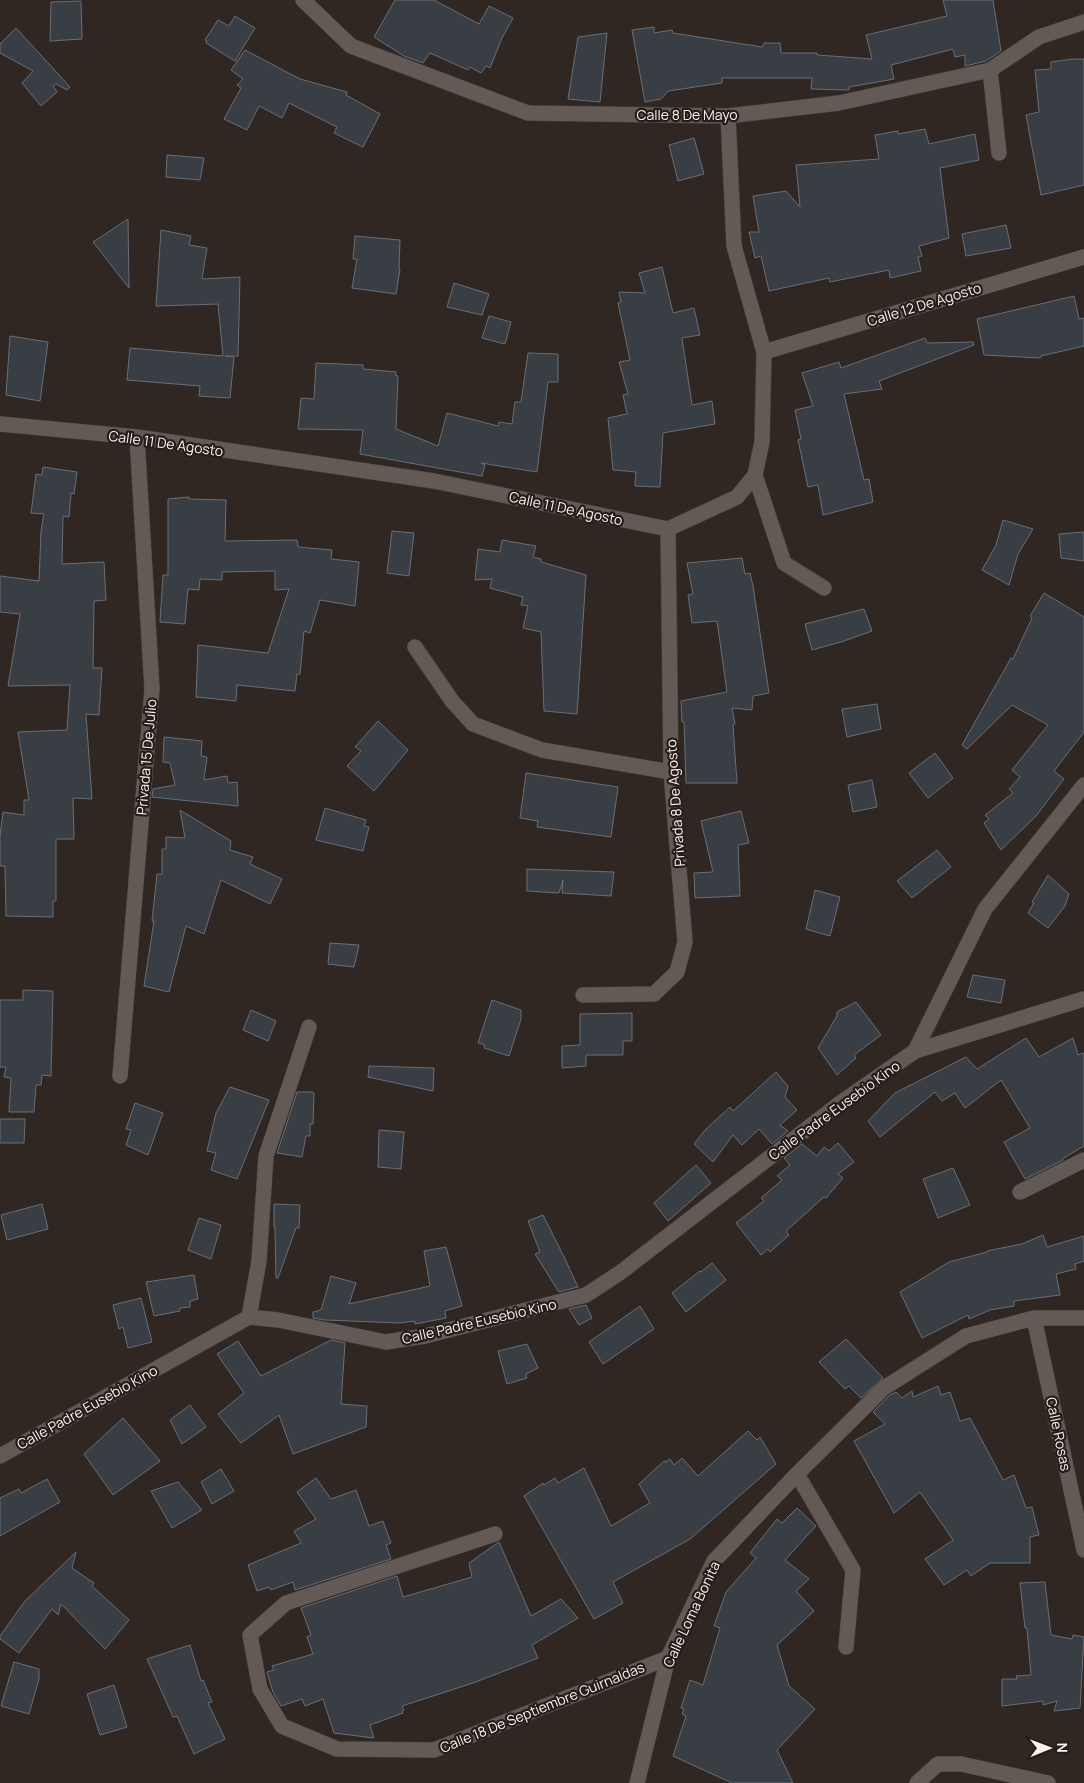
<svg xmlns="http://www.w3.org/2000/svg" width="1084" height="1783" font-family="Manrope,sans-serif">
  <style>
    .building { fill: #393e45; stroke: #696e77 }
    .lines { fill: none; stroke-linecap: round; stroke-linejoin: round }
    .minor-casing { stroke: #48423e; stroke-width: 16 }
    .minor { stroke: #645a55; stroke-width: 15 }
    .labels { text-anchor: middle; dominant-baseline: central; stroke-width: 4.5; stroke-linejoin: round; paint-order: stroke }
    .street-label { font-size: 14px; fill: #f8f2ef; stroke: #261d1a }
  </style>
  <rect width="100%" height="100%" fill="#302723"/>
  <path class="building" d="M395,0H434L479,24L489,6L513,18L502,38L490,68L486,66L481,73L470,67L468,70L430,53L423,63L404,56L374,37Z
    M943,0H993L1001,51L986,61L965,66V55L955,57L953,49L891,65L894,79L849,87V90L811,89L812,78H722V83L668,91L661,99L645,102L632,30L654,27V33L672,30L673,33L762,47L764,43H780L781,53H817V55L872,59L866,35L947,16Z
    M81,1L82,39L50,41L51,2Z
    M235,16L255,28L235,61L206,43L207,41L205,40L218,20L229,26Z
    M16,28L70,87L67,90L56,84L53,86L57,92L41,106L22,83L33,71L0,53V44Z
    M607,33L600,102L568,99L578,37Z
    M245,50L300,79L347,92L346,95L380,114L363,147L334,133L337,127L289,103L282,118L259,106L247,130L224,119L241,88L237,85L243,79L231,70Z
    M1072,59H1084V185L1041,195L1026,115L1039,112L1035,70L1051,69V62Z
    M925,129L929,144L975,134L979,160L940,168L949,238L919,246L922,256L918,257L921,271L890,278L889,270L830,282L829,278L769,291L761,256L755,258L749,232H759L753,196L786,191L800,207L796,165L879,159L875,135L898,131V134Z
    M694,138L704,174L678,181L669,145Z
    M167,155L204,158L200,180L166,177Z
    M128,219L129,288L93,242Z
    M1006,225L1011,248L966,256L962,234Z
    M161,230L191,236L189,245L207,248L202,279L240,277L238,356H225L234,357L230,398L199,396L200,386L127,380L130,348L223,356L218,304L156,306Z
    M355,236L400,240L399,269H400L396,294L352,288L357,259H353Z
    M662,267L673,313L694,308L700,335L682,338L692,405L712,401L715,424L663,433L660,487L635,486L636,472L613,470L608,418L627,414L623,395L628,394L619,362L630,360L618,303L621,302L619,292L645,293L639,273Z
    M454,283L489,294L482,315L447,307Z
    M1074,296L1079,319L1084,318V346L1041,356L1040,358L984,355L977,319Z
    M489,316L511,322L505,344L482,338Z
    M10,336L48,342L40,401L6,395Z
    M925,338L927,343L973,342L974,345L879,381L882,389L844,394L864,480L869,479L873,502L823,515L818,485L808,487L798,440L801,439L795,410L813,406L802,373L839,362L841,368Z
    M528,353L558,354V382H548L537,472L481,463L485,465L482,476L360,454L363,430L298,429L301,398L314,399L316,363L363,365V369L396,372L395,375L398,376L396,429L438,446L447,413L498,426L499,422L512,424L515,402H521Z
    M43,467L77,472L74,494L71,493L69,517L63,516L62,564L104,562L106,600L94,601L93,668H102L99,715L86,714L92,799L73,798L74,839H56V901H53V917L6,916L5,866H0V836L3,812L24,815V800H29L18,732L67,730L70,685L8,686L20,614L0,612V576L39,581L41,531L44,514L31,513L36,474L42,475Z
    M189,497V499L226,500L225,541L297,540L298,547L332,550L331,559L359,562L355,606L320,600L310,633L304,631L300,674H297L295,691L237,685L236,701L196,697L198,645L268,653L289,589L275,590V571L222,572V580L200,579L199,590L188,589L185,624L160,622L163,575H168V499Z
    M1003,520L1033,529L1018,554L1009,585L982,570L996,545Z
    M392,531L414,533L409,576L387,573Z
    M1084,532V561L1061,558L1059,534Z
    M502,540L536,546L533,557L541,559V562L586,575L577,714L544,711L541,632L523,628L528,606L521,605L523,597L490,588L492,579L475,580L478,549L500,552Z
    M742,558L745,574L750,573L753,586L769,693L753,696L752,710L732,708L735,724L733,725L737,783H686L684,722H682L681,701L727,692L717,621L692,623L688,595L693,594L687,563Z
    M1044,593L1084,617V732L1054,771L1064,779L1036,816L1001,850L984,823L989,819L985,815L1013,793L1009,789L1020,777L1012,770L1048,725L1012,705L967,749L962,745L1011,658L1013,659L1032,618L1030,616Z
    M864,609L872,631L841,642L812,650L805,624Z
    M877,704L881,729L847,737L842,709Z
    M378,721L408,750L374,791L347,766L361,751L355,747Z
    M164,737L202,741L201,756L207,757L204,780L227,776L228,783L237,782L238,806L152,797L153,789L175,785L170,763L163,762Z
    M935,753L953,778L928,798L909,773Z
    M526,773L618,787L611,837L537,827L538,821L520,818Z
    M872,780L877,807L853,812L848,785Z
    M325,808L366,820L364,826L369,827L363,851L316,840Z
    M180,810L231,841L230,850L253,857L250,864L282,879L270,904L221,880L204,934L186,926L169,992L144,986L154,921H152L157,874H162V849H166V837L185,838Z
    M741,811L749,843L738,845L740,896L695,898L694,873L713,872L701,821Z
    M937,850L951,867L912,898L897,881Z
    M527,869L614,872L611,896L562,893L563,880L559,893L527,891Z
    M1048,875L1069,894L1065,906L1048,928L1028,913L1034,903L1032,902Z
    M815,890L840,897L830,936L806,929Z
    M330,943L359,945L354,967L328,964Z
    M973,975L1005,980L1001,1003L967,997Z
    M23,990L53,991L51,1076L42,1075L41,1085H36L34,1112H9L11,1078L4,1077L6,1067H0V1000H23Z
    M492,1000L521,1010V1019L509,1056L484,1048L485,1045L478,1043Z
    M856,1002L881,1035L854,1055L856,1058L837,1075L818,1048L837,1016V1012Z
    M251,1010L276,1021L268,1041L243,1030Z
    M632,1013V1041H623V1055H586V1066L562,1068V1046L580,1045V1014Z
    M1026,1038L1039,1057L1073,1038L1078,1055L1084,1053V1146L1062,1159L1063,1160L1025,1179L1004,1142L1030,1128L1001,1080L965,1108L955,1093L942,1101L935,1092L880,1137L868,1121L895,1093L966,1057L977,1069Z
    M369,1066L434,1068L433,1091L368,1077Z
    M776,1072L788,1086L785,1097L797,1110L780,1125L788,1131L772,1144L759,1129L742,1145L733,1135L713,1162L694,1144L706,1129L730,1107L733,1111Z
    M230,1087L269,1100L237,1179L211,1170L216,1153L207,1151L216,1113Z
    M297,1092H312L314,1093L313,1124H310V1136H306L302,1157L277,1153Z
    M135,1103L163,1113L148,1155L126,1145L131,1130L126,1129Z
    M0,1119H25L24,1143H0Z
    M379,1130L404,1132L401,1169L378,1167Z
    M838,1143L854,1162L838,1174L843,1178L826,1198L824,1197L786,1231L789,1235L770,1252L768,1249L761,1255L736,1223L764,1201L761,1198L782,1180L777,1176L790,1165L784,1158L802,1144L817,1156L824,1147L829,1151Z
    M696,1165L711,1183L668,1221L654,1203Z
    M953,1168L970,1205L938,1218L923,1179Z
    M42,1204L48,1229L7,1240L1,1215Z
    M274,1204L300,1205L299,1228H296L278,1278H276L275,1227H274Z
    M543,1215L565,1259L578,1287L559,1292L535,1254L540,1252L528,1221Z
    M199,1218L221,1225L211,1259L188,1250Z
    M1043,1235L1047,1247L1084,1236V1261L1075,1264L1076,1269L1056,1274L1060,1295L1014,1301V1306L990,1310L969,1319L968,1315L922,1338L900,1292L949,1262L987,1252V1251L1022,1244Z
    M446,1247L462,1306L445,1311L446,1318L415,1324V1321L400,1323L325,1320L313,1318V1312L321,1310L331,1276L356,1283L349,1304L430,1286L424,1251Z
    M712,1263L726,1280L686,1312L672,1293L700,1271L701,1272Z
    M194,1275L198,1299L190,1301V1307L180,1308V1311L154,1316L146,1282Z
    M141,1298L152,1342L128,1348L123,1327L119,1329L113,1305Z
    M586,1305L592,1318L579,1325L569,1309Z
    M640,1306L654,1329L603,1364L589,1342Z
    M846,1339L883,1378L861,1398L849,1386L845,1389L819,1362Z
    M331,1340L345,1343L341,1404L367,1406L366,1427L293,1454L279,1415L241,1443L218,1414L244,1393L217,1354L238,1341L261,1376Z
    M527,1344L538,1368L526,1374L527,1378L507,1384L498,1351Z
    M938,1386L941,1395L950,1392L960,1421L970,1418L1003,1480L1014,1475L1026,1508L1032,1507L1039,1535L1030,1537V1563H990L971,1576L967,1570L944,1585L925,1559L953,1540L920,1492L894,1513L854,1441L885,1424L873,1412L890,1395L896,1392L902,1398L912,1391L913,1397Z
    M190,1405L206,1427L182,1444L170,1420Z
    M123,1418L160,1461L113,1495L84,1454Z
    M748,1431L757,1440L760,1437L776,1464L690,1539L613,1582L623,1603L594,1619L524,1496L543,1483L544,1485L555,1478L558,1483L584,1468L611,1526L650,1503L639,1484L664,1461L666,1462L670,1459L674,1465L682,1458L698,1476Z
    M221,1469L234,1491L212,1504L201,1482Z
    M316,1478L331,1499L356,1490L369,1526L383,1521L391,1543L386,1545L391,1559L295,1590L293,1582L271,1590L269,1587L257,1591L248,1565L301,1543L294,1531L316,1519L297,1492Z
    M47,1479L60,1502L0,1536V1498L19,1489L21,1493Z
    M178,1482L202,1510L172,1528L151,1491Z
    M797,1508L816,1526L785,1560L809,1579L796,1591L814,1611L777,1645L789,1686L815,1709L777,1750L793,1783H732L673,1756L686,1716L682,1714L684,1709L681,1708L690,1680L703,1685L720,1628L714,1626L726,1592L756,1558L750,1553L777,1519L782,1523Z
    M499,1542L531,1616L561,1599L578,1618L532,1645L538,1658L473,1683L402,1706L404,1710L402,1711L403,1713L370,1725L374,1738L334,1733L323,1699L305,1706L302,1699L281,1706L273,1692L267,1672L274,1670L272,1666L313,1654L307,1637L311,1635L301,1608L397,1576L403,1597L472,1577L469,1563Z
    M76,1552L72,1568L94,1583L92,1586L129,1620L105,1649L61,1604L58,1615L52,1609L19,1653L0,1639V1636L25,1601Z
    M1045,1582L1051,1635L1072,1639L1073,1635L1084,1637L1080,1708L1054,1711L1057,1701L1043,1705V1701L1002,1706V1679H1017L1016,1676L1031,1675L1027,1628H1025L1020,1583Z
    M190,1645L201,1681L203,1680L212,1702L208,1703L225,1739L194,1754L177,1716L173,1717L147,1659Z
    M14,1662L39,1669V1679L29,1714L1,1706Z
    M114,1685L127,1727L100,1735L87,1694Z"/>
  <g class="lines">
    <g class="minor-casing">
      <path id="minor" d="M303,0L351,46L528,113L728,116L839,103L990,70L1039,37L1084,22
        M990,70L999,153
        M764,352L1084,257
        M0,424L137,437L434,481L668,529L737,497L755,475L762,442L764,352L734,246L728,116
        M755,475L784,563L824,588
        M415,647L452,701L473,724L542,750L671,772
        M583,995L654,994L677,972L685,942L671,772L668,529
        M915,1051L985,909L1084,785
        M120,1076L152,689L137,437
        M1020,1192L1084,1160
        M249,1317L259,1261L266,1156L309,1027
        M1034,1318L1084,1550
        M0,1456L249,1317L278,1320L386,1342L425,1336L586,1295L621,1272L839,1104L915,1051L1084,999
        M797,1474L853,1570L846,1647
        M495,1534L286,1603L250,1635L260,1689L282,1726L337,1749L434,1750L668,1658
        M637,1783L668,1658L714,1561L797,1474L884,1388L966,1336L1034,1318H1084
        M917,1783L938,1764H961L1048,1783"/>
    </g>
    <use href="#minor" class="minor"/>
  </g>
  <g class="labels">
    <g class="street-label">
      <text x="687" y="114">Calle 8 De Mayo</text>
      <text transform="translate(924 304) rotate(-17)">Calle 12 De Agosto</text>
      <text transform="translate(166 443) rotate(8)">Calle 11 De Agosto</text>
      <text transform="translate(566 508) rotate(12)">Calle 11 De Agosto</text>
      <text transform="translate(146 757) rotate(-85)">Privada 15 De Julio</text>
      <text transform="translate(675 803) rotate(-94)">Privada 8 De Agosto</text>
      <text transform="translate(834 1110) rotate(-36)">Calle Padre Eusebio Kino</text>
      <text transform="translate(479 1321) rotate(-13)">Calle Padre Eusebio Kino</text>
      <text transform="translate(87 1407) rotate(-29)">Calle Padre Eusebio Kino</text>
      <text transform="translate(1059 1434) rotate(78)">Calle Rosas</text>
      <text transform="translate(691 1614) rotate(-65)">Calle Loma Bonita</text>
      <text transform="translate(542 1707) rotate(-22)">Calle 18 De Septiembre Guirnaldas</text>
    </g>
  </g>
  <g transform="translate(1049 1748) rotate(89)" stroke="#261d1a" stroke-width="4" paint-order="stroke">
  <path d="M0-4L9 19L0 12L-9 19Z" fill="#f8f2ef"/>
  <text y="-8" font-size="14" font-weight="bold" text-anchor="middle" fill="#f8f2ef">N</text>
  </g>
</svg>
